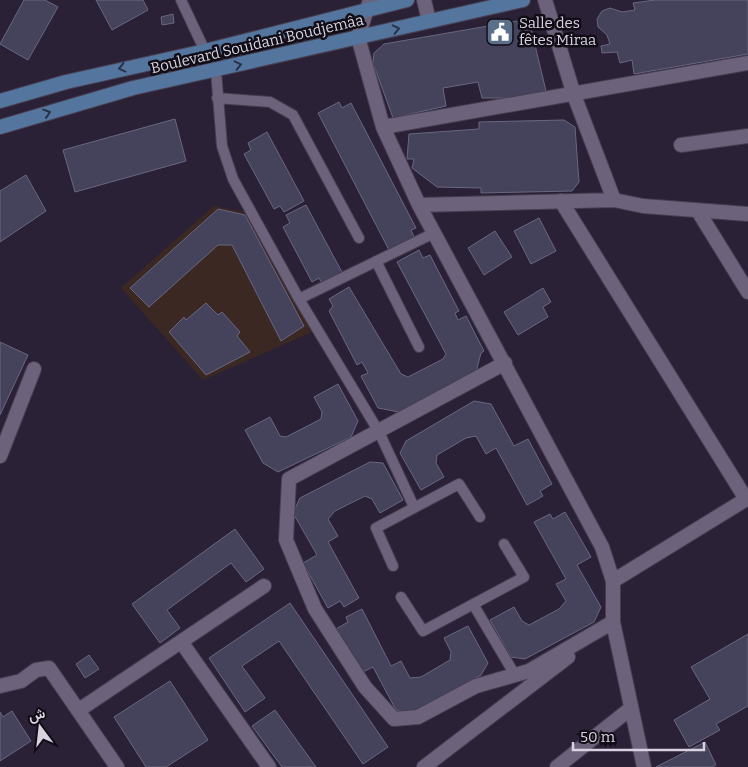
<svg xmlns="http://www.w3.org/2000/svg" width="748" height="767" font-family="Bitter,Vazirmatn,serif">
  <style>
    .education { fill: #3b2822 }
    .building { fill: #44435b; stroke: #696781 }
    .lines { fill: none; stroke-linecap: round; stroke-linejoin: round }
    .service-casing { stroke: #463e50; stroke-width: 12 }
    .minor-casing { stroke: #463e50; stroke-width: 16 }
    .secondary-casing { stroke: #463e50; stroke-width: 16 }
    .service { stroke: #6d627b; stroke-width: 10 }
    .minor { stroke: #6d627b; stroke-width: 14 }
    .secondary { stroke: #53759e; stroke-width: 14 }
    .oneway { stroke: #283146 }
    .labels { text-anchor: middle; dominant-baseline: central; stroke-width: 5; stroke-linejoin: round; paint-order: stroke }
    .poi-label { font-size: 15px; fill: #d9d3e1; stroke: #110d16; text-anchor: start }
    .street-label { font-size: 15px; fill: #d9d3e1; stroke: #110d16 }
  </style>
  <rect width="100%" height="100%" fill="#2b2136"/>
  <path class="education" d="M214,206L245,212L312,332L203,380L121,288Z"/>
  <path class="building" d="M24,0H45L58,7L28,60L0,44Z
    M96,0H143L148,10L112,30Z
    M655,0H748V54L634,74L632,60L620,63L617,52L602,53L601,46L610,44L607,35L598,27L597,19L602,11L610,8L622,12L635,10L633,3Z
    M173,14L174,23L162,25L161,17Z
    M517,21L530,24L546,91L513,98H482L478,82L443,88L446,106L393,118L373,63L374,53L384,44Z
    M339,102L342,108L351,103L416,228L411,230L414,237L389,250L318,113Z
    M175,119L186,161L75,192L63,150Z
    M564,120L575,127L579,182L572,191L481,193V188L437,187L412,168L414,159H407L409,134L479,129V122Z
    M267,132L304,201L284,212L280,206L274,209L244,154L251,150L248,143Z
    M26,175L46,211L0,242V191Z
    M306,205L343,274L323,285L319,278L312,282L283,227L290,223L286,215Z
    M218,209L245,215L304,326L281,341L232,245H218L149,307L130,288Z
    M539,218L556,251L531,264L514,231Z
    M495,231L512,257L484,275L468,248Z
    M419,250L423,258L430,255L459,311L455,313L458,320L466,316L484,351L481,353L475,376L404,413L378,408L361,376L368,373L362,362L357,365L329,311L333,306L329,299L349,287L401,374L408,377L443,359L446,354L397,262Z
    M543,288L551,302L543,307L548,317L518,335L504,312Z
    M206,303L218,315L222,312L240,332L237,336L250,352L206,375L169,332L184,317L186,320Z
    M0,342L28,355L0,415Z
    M338,384L358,421L351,437L278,472L263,463L245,430L270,417L280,436L286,437L321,419L322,412L314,397Z
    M474,401L491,404L514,446L528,439L552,484L540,491L543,496L527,505L496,448L486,454L476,436L466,438L437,455L436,463L444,477L421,490L400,453L406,441Z
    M370,462L383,463L403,500L380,513L372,499L365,496L335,511L328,519L338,536L328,542L359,598L344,607L340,601L328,608L303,563L317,555L293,513L300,498Z
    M565,512L591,557L577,565L601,607L594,622L525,659L511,657L490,620L514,607L522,621L529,625L559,609L566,601L556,584L566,579L534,522L550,514L553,519Z
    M235,529L264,569L246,582L231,563L167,610L180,628L160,643L132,604Z
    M290,603L388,747L363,764L279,641L242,666L265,698L245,712L209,658Z
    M362,609L391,666L401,661L410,678L421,677L450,660L451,652L444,638L468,626L488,663L481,675L412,713L396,710L373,667L359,674L336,629L348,622L346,617Z
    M748,634V706L716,724L720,730L689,747L674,720L710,699L691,667Z
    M89,655L99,669L85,678L76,664Z
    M170,681L208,740L166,767H146L114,717Z
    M275,710L316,767H282L252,726Z
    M12,711L31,741L0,761V712L3,717Z
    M705,742L716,765L712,767H656Z"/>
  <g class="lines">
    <g class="service-casing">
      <path id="service" d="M181,0L205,51
        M216,71L222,146L233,179L299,299L379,432L414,507
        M217,98L270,102L293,115L359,238
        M376,261L419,347
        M299,299L434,233
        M393,566L376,528L459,484L480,517
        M401,597L423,631L524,577L504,544
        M473,604L515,675"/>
    </g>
    <g class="minor-casing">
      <path id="minor" d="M370,0L358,37L383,127L419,205L602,547L613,581V622L644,767
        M424,0L429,21
        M545,0L574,95L614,200
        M383,127L748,63
        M681,145L748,136
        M561,201L746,499
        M419,205L614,200L643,206L748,214
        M698,211L748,292
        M505,363L289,479L286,540L315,609L365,687L394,719L418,717L476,686L529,671L613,622
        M0,456L34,369
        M613,581L748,498
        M182,643L269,767
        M0,686L21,681L36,670L49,668L117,767
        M79,710L264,586
        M424,767L568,657
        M557,767L630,709"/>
    </g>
    <g class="secondary-casing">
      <path id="secondary" d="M0,101L66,82L205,51L407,0
        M0,127L133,88L523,0"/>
    </g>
    <use href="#service" class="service"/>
    <use href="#minor" class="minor"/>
    <use href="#secondary" class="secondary"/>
  </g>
  <defs><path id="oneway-chevron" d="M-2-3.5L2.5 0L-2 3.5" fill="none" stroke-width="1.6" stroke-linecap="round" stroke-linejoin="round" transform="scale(1.25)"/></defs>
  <g class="oneway">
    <use href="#oneway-chevron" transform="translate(396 29) rotate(-13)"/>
    <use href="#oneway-chevron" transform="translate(238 65) rotate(-13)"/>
    <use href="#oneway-chevron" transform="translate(122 68) rotate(167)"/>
    <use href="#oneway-chevron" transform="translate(47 113) rotate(-18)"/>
  </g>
  <defs>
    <g id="civic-square" transform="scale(1.4375)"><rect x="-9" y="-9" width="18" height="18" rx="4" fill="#5c6f8a" stroke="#110d16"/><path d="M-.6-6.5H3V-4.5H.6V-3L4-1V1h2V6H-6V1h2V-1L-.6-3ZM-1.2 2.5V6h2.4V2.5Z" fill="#fff"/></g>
  </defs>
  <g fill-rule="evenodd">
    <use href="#civic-square" x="500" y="32"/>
  </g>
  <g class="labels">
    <g class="poi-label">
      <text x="519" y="23">Salle des<tspan x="519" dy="17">fêtes Miraa</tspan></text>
    </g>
    <g class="street-label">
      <text transform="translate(257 44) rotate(-13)">Boulevard Souidani Boudjemâa</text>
    </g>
  </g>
  <g transform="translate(40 727) rotate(345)" stroke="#110d16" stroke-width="4" paint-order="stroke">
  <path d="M0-4L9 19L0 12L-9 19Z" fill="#d9d3e1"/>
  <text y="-8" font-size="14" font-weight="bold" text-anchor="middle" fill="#d9d3e1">ش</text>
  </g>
  <path d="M573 742v8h131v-8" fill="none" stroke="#d9d3e1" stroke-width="2.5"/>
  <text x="580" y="742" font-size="15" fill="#d9d3e1" stroke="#110d16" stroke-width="4" paint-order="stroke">50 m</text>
</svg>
